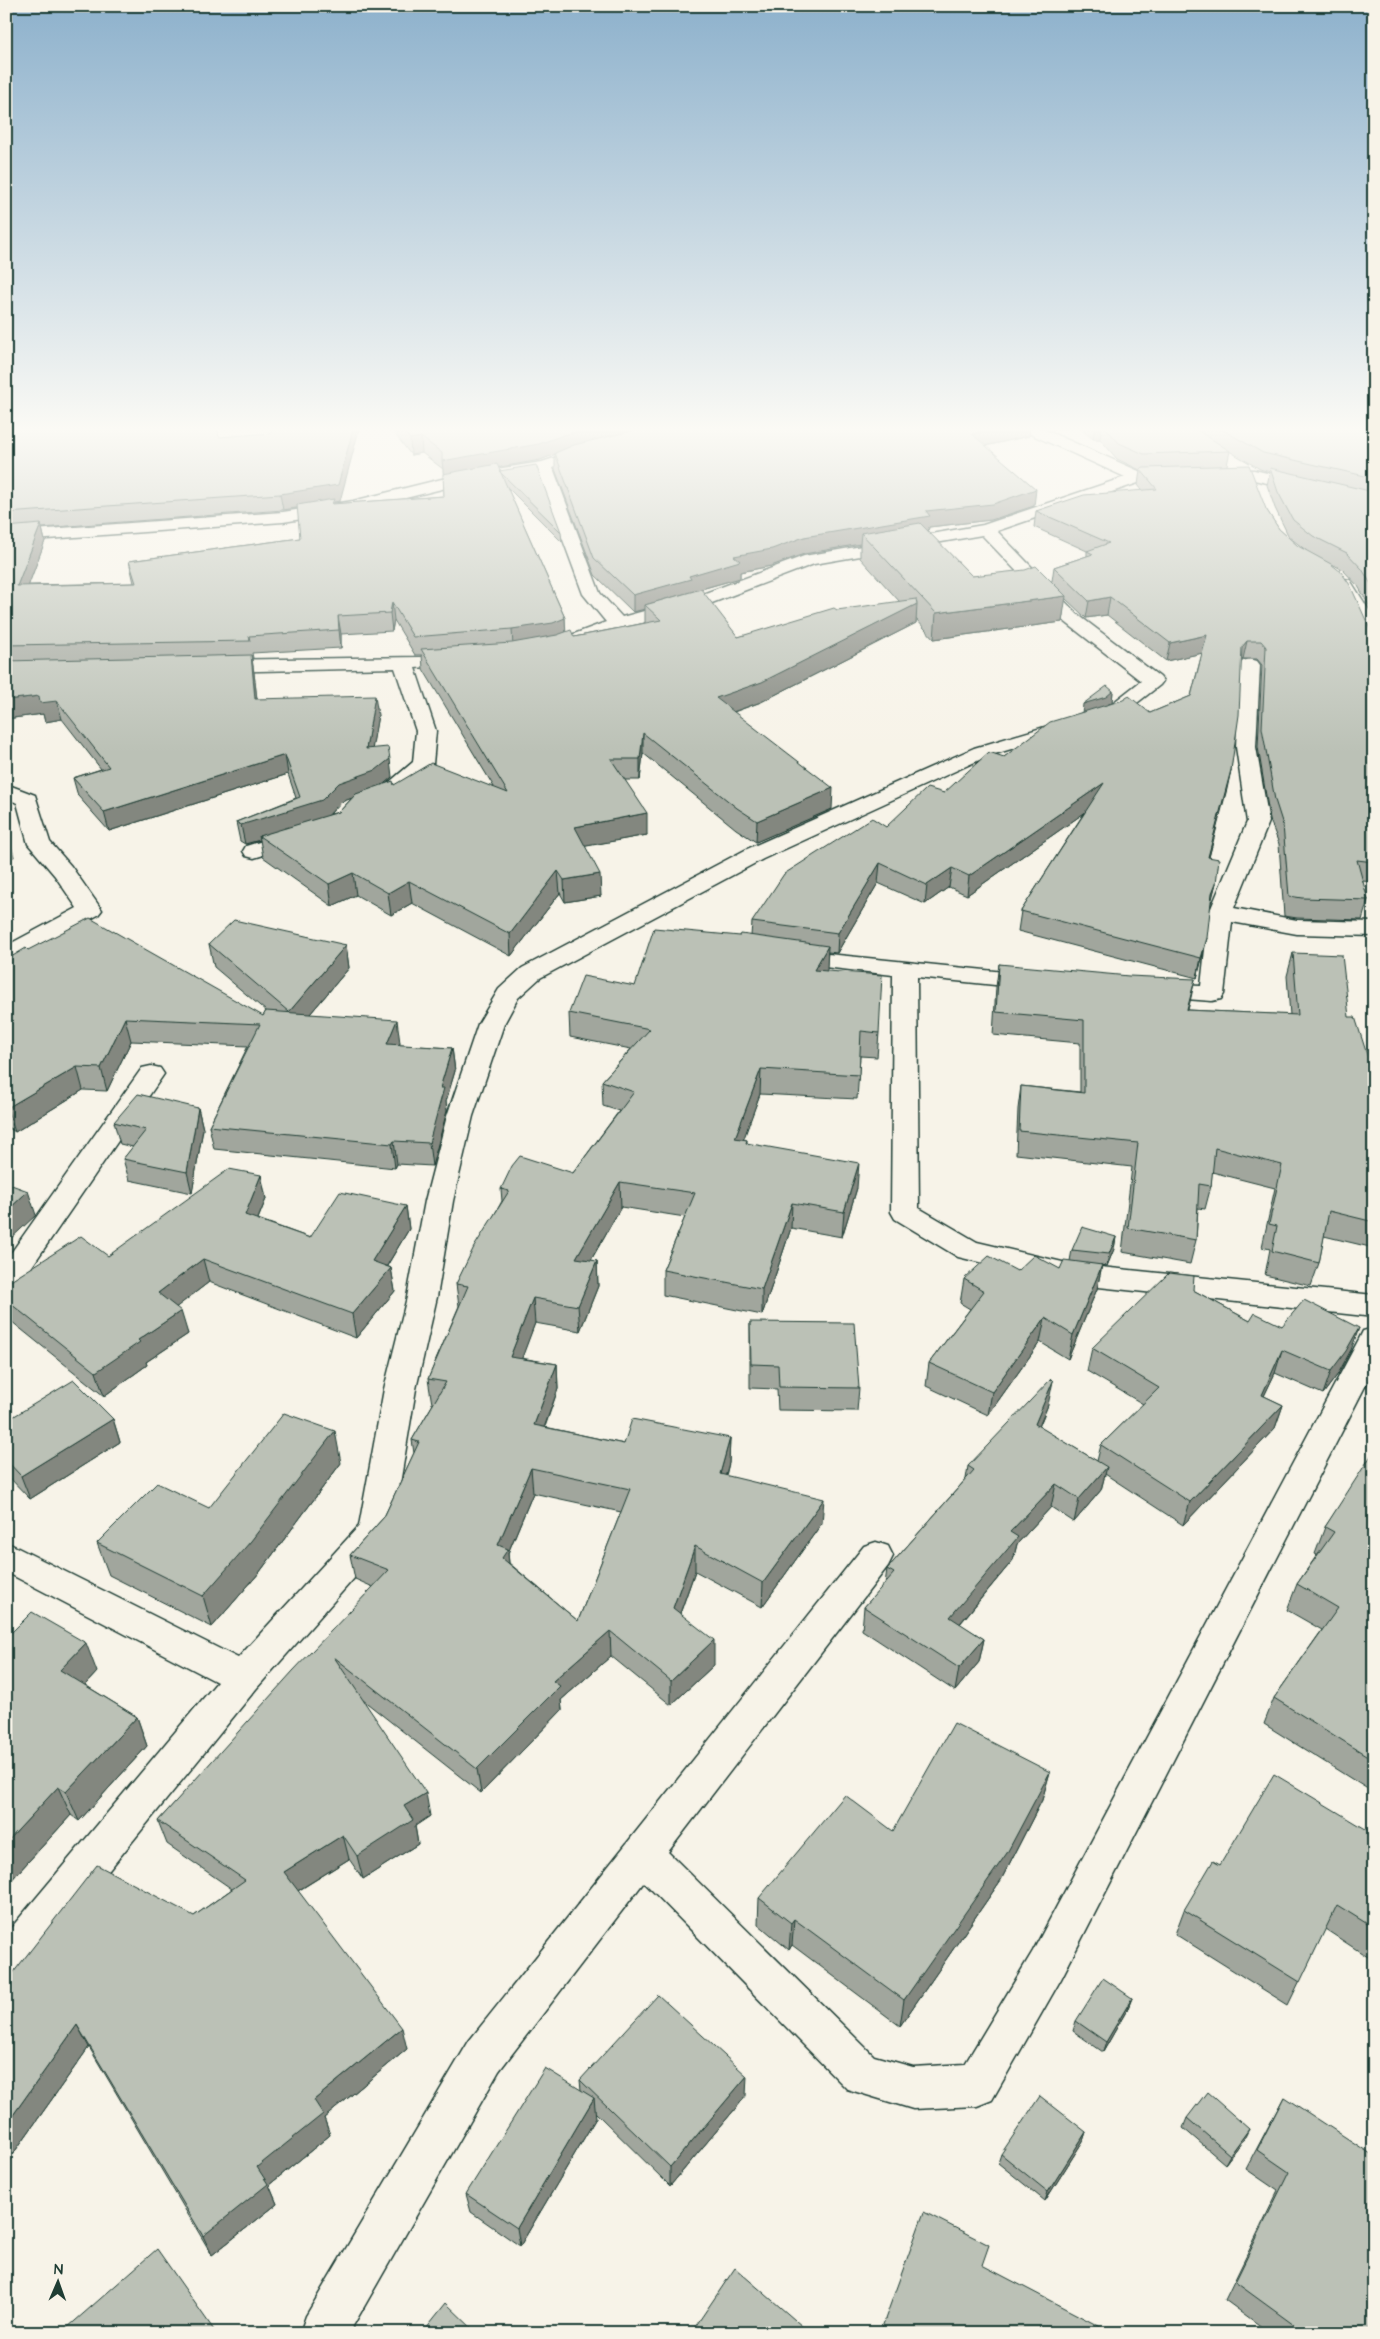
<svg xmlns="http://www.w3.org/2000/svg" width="1380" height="2339" font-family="'Architects Daughter',sans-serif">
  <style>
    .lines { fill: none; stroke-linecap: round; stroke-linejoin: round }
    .street-casing { stroke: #1f3d34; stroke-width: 3 }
    .street { fill: #f7f3e8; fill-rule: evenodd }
    .wall { fill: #a1a69d; stroke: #1f3d34; fill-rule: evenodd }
    .shaded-wall { fill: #83877f; stroke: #1f3d34 }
    .building { fill: #bbc1b6; stroke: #1f3d34; fill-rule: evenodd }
  </style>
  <rect width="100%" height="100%" fill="#f7f3e8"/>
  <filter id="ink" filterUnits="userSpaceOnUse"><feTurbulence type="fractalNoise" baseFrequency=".02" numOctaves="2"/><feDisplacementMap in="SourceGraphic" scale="10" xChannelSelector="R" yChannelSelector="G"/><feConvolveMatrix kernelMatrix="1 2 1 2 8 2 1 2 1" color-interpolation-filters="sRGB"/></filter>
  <g filter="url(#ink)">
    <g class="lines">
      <g class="street-casing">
        <path id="street" d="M1017,426H1036L1141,472L1222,468L1254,470L1374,497V507L1254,480L1222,478L1141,482L997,531L1077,614L1160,677L1163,681L1160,685L1119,717L988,756L763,859L540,978L518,998L504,1024L473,1116L453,1201L437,1297L416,1389L392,1531L387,1541L256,1689L20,1980L6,1986V1934L217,1682L6,1572V1542L238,1658L359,1526L384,1389L407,1297L425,1201L447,1116L478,1024L499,989L522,968L747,849L974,748L1105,709L1141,681L1064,621L982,535L814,564L704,606L624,628L564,651H550L548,647L550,643L606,622L583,594L538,472L458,485L353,511L283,522L6,542V532L283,512L353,501L458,475L542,462L591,446L596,448L599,451L596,454L553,468L600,593L622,617L692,598L804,556L983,525L1125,477L1019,429Z
          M1344,579L1350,580L1374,618V648L1367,646L1357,620L1335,584L1338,580Z
          M459,654L466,656L468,660L466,664L415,668L436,731L433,764C422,780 393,807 373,803L370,798L373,793L379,791L413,762L416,731L395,668L215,672L208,670L205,666L208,662L215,660L420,657Z
          M1250,659L1257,661L1260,665L1256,747L1269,822L1234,908L1297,920L1374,922V936L1297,934L1232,922L1224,994L1221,999L1212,1001L1146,996L1143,991L1146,986L1155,984L1201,986L1209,913L1247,822L1236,747L1240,665L1243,661Z
          M6,784L35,795L50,842L71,866L102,910L98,915L25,955L6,962V946L77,908L55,876L28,844L17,803L6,798Z
          M298,830L306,832L309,837L306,842L254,858L246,856L243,851L246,846Z
          M789,950L1033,975L1042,977L1045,982L1042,987L1033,989L917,977L919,1208L977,1242L1071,1264L1374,1295V1317L1071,1284L958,1257L895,1219L891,1212L893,975L781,962L777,957L781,952Z
          M151,1066L160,1068L164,1074L24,1278L16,1285L6,1288V1260L142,1068Z
          M1374,1328V1369L1061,1979L992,2100L977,2106L913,2109L847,2089L644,1882L499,2071L349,2333H300L306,2316L469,2041L864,1546L876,1542L888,1546L893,1556L888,1566L668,1852L874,2056L913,2067L965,2064L1033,1951L1359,1339L1363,1331Z"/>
      </g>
      <use href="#street" class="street"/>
    </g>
    <path class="wall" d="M6,426L219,437L340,501L334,502V504L444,496L443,469L422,453L411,455L389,426H1030L1029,436L986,446L1034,506L991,520L929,527L928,532L972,576L1052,581L1054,567L1087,556V551L1034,527L1036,511L1142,490L1138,485L1140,470L1117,459L1100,439H1093L1079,427L1051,430L1040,426H1374V614L1358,586L1343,570L1332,564L1370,629L1374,630V882L1362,881L1368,900L1362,920L1297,918L1284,916L1279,844L1270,820L1258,747L1262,665L1257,659H1243L1241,661L1231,770L1209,857L1216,883L1210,905L1202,958L1197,978L1018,931L1021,911L1084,813L967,895L949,887L925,904L878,883L837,953L828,952L826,971L879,1033L877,1057L860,1056L857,1099L760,1094L743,1139L747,1140V1143L857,1188L842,1237L791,1228L762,1315L663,1295V1270L685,1217L621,1207L591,1260L597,1261L598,1286L580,1331L535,1323L521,1358L557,1364L558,1389L545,1427L624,1444L730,1438L729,1463L726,1476L822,1523L762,1607L695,1571L680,1614L714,1665L671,1705L611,1656L561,1700L562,1710L481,1793L363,1700L430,1816L415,1826L418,1844L363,1879L349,1859L298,1891L407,2049L324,2118L330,2135L269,2185L277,2204L212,2255L89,2047L13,2154L6,2150V1982L194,1916L232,1889L167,1844L158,1821L373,1587L355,1579L350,1555L384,1517L414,1453L412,1440L433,1404H432L428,1379L459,1306L456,1284L502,1201L501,1189L573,1173L619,1111L603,1106L602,1081L631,1049L570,1037L569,1013L635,986L740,936H751L752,922L886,827L1004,757L1082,712L1113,691L1112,702L1107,705L1150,713L1191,696L1202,653L1166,661L1107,615L1086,618L1065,598L1062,622L934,639L916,619V623L761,702L734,712L832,809L756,842L736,829L643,753L640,780H625L647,835L585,846L601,896L565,902L560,893L511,956L412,903L391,915L356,895L332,906L263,857L260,840L245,844L240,841L236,822L296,798L288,774L109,831L78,796L73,778L101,769L62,719L45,722L43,714L6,719ZM1229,451L1260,469L1270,472L1267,485L1275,508L1289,537L1307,551L1298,546L1279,529L1266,509L1227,465L1230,451ZM555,454V469L595,575L633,612L645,609V623L574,637L565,632V618L507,487L562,542L561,532L500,471L498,467L540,460ZM298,508L300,538L129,561L134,583L28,585L45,541L42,528L283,510ZM860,544V558L900,602L738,637L691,592L740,578V572L771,566L804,554ZM394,620L415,655H422L423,669L494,787L383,785L392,777L372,748L378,715L257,699L254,673L252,658H253L252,653L341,648V634L392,631ZM352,798L339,812L330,814L341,802ZM533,1493L621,1512L578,1621L509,1563L508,1553Z
      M209,944L346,945L349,968L310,1014L400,1043L399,1045L452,1048L455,1071L446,1101L447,1111L432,1166L397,1164L395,1168L214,1149L209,1126L248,1046L131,1041L107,1091L83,1090L15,1132L6,1126V960L28,950L263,1016L266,1011L214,967Z
      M1293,953L1349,1017L1368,1077L1374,1078V1248L1324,1236L1319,1263L1311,1286L1265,1275L1270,1249L1262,1247L1275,1188L1212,1172L1211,1186L1205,1209L1198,1208L1196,1240L1190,1264L1122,1252L1132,1167L1016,1154L1018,1109L1021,1086L1080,1092V1043L993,1035L996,987L999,964L1188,1010L1290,1015L1287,976Z
      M198,1108L203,1129L192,1193L129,1180L123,1159L133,1147L120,1144L114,1122Z
      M261,1175L266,1199L258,1219L310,1238L406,1206L409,1229L387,1266L391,1268L395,1291L356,1338L209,1282L176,1307L188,1334L146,1362L147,1365L104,1396L6,1317V1284L108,1256Z
      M1116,1237L1114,1249L1107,1266L1100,1265H1102L1097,1289L1068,1359L1040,1342L988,1415L926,1386L929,1363L970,1309L960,1303L964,1279L1017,1271L1060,1269L1070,1261L1072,1250Z
      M1193,1290L1250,1321L1282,1326L1351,1350L1338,1374L1323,1394L1275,1373L1264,1396L1283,1405L1275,1428L1183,1525L1105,1474L1101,1490L1074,1522L1051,1507L1017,1544L1013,1560L960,1624L984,1639L979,1662L955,1691L862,1630L864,1607L885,1584L887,1569L966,1479L968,1466L1048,1405L1039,1427L1097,1461L1101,1445L1143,1404L1087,1371L1092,1348Z
      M750,1322L859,1388L857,1411L778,1410L777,1389L750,1388Z
      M113,1419L120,1442L30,1499L6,1474V1421Z
      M1374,1455V1793L1264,1724L1274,1698L1322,1630L1287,1610L1297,1584L1317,1555L1315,1554L1325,1527Z
      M341,1463L259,1573L212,1627L109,1575L97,1543L209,1508Z
      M6,1638L97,1672L85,1685L137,1717L147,1746L79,1821L71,1815L6,1886Z
      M1050,1772L1042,1800L1001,1880L900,2026L792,1945L789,1950L758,1924L759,1898L893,1831Z
      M1374,1834V1961L1325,1929L1288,2005L1175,1934L1184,1910L1220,1865Z
      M1132,1998L1128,2008L1103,2052L1073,2031L1076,2021Z
      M580,2080L746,2096L670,2186L595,2112L596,2118L520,2246L471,2212L466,2194L581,2090Z
      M1284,2097L1367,2333H1270L1225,2300L1278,2191L1246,2169Z
      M1187,2118L1244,2139L1225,2164L1183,2128Z
      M1086,2132L1083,2141L1045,2201L998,2163L1001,2154Z"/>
    <path class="shaded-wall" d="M354,426H360L340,501L334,502L336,516L332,504L333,502L283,510L280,494Z
      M603,426H665L564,451L540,460L444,477L442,461L563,435Z
      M1006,426H1030L1029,436L970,449L972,434Z
      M1051,426H1079V427L1051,430Z
      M1095,426H1102L1100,439H1093Z
      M421,437L422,453L411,455L410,439Z
      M1036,489L1034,506L991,520L929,527L928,532L861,533L860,544L804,554L771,566L740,572V578L645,605V609L633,612V595L689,576L734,556L804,537L926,511Z
      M41,524L45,541L22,603L17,586Z
      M1066,596L1062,622L934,639L936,613Z
      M1110,597L1107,615L1086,618L1089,601Z
      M392,602L394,620L392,631L390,613Z
      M917,604L916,623L761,702L716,718V698Z
      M338,616L341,634V648L339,630Z
      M565,618L566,636L513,647L512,629Z
      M1207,635L1203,653L1166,661L1170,643Z
      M1247,641L1243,659L1238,665L1242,647Z
      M251,655L254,673L259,717L255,699Z
      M1113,691L1112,702L1104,707L1082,714L1083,704Z
      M39,696L57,701L62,719L45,722L43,714L6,719V700Z
      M375,696L378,715L369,768L366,749Z
      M643,733V753L640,780V759Z
      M285,755L288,774L109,831L104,812Z
      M390,759L392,777L378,789L341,802L325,819L259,836L260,840L245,844L241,825Z
      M1231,770L1227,789L1204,876L1208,857Z
      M1104,783L1100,802L967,895L969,876Z
      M833,788L832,809L756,842L757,821Z
      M647,813V835L576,848L575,827Z
      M9,837L14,857L6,859V838Z
      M880,863L878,883L837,953L838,933Z
      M952,868L949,887L925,904L927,885Z
      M558,871L560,893L511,956L510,934Z
      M353,873L356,895L332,906L329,884Z
      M600,874L601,896L565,902L564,880Z
      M409,881L412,903L391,915L388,893Z
      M1216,883L1211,903L1207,913L1212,893Z
      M1207,938L1197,978L1201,958Z
      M346,945L349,968L293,1034L289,1012Z
      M828,946L827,970L813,994L814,970Z
      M1195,979L1190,1002L1182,1033L1187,1010Z
      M125,1018L131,1041L107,1091L101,1068Z
      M397,1020L400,1043L391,1067L387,1044Z
      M452,1048L455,1071L446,1101L447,1111L432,1166L429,1143L440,1088Z
      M77,1067L83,1090L15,1132L7,1108Z
      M761,1069L760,1094L735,1163V1138Z
      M198,1108L203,1129L192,1193L187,1172Z
      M394,1141L397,1164L395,1168L392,1144Z
      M859,1163L857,1188L842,1237L844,1212Z
      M261,1175L266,1199L250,1238L245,1215Z
      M620,1182L621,1207L578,1283L576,1258Z
      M28,1191L36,1215L6,1243V1212Z
      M792,1203L791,1228L762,1315V1289Z
      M406,1206L409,1229L376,1284L372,1261Z
      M1116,1237L1114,1249L1107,1266L1109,1254Z
      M203,1259L209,1282L165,1316L158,1293Z
      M597,1261L598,1286L580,1331L578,1306Z
      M1102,1265L1097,1289L1068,1359L1073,1335Z
      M391,1268L395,1291L356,1338L352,1314Z
      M533,1298L535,1323L513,1382L510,1357Z
      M181,1311L188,1334L146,1362L147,1365L104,1396L96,1372L138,1340Z
      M1045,1318L1040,1342L988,1415L992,1392Z
      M1359,1328L1351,1350L1338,1374L1323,1394L1331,1371Z
      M1282,1350L1275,1373L1254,1417L1262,1395Z
      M557,1364L558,1389L536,1450L534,1425Z
      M1053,1381L1048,1405L1030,1448L1035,1424Z
      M1283,1405L1275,1428L1183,1525L1190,1502Z
      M113,1419L120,1442L30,1499L21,1476Z
      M335,1431L341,1463L259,1573L212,1627L203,1596Z
      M730,1438L729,1463L719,1499L720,1474Z
      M1107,1467L1101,1490L1074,1522L1079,1499Z
      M531,1468L533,1493L508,1553L510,1574L505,1582L498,1545Z
      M1056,1484L1051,1507L1017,1544L1013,1560L946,1640L950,1617L1010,1532Z
      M824,1499L822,1523L762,1607L763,1583Z
      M695,1546V1571L673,1633V1608Z
      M610,1631L611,1656L561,1700L562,1710L481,1793L477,1769L553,1681Z
      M984,1639L979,1662L955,1691L959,1668Z
      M714,1640V1665L671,1705V1681Z
      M86,1643L97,1672L72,1699L60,1670Z
      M137,1717L147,1746L79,1821L66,1792Z
      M1050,1772L1042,1800L1001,1880L900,2026L904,2000Z
      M58,1787L71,1815L6,1886V1843Z
      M426,1793L430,1816L415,1826L418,1844L363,1879L357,1856L404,1806Z
      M343,1835L349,1859L291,1895L284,1872Z
      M794,1919L792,1945L789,1950L791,1923Z
      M1132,1998L1128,2008L1103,2052L1106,2042Z
      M77,2025L89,2047L13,2154L6,2143V2125Z
      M402,2028L407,2049L324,2118L330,2135L269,2185L277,2204L212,2255L203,2236L257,2167L314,2100Z
      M747,2076L746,2096L670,2186V2167Z
      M594,2098L596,2118L520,2246L517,2228Z
      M1249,2129L1244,2139L1225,2164L1230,2155Z
      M1086,2132L1083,2141L1045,2201L1048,2192Z"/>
    <path class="building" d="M6,426H217L219,437L271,433L273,426H354L338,485L280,494L6,513Z
      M399,426H603L563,435L539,444L442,461V453L421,437L410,439Z
      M652,426H1006L972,434L1036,489L993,504L926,511L930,516L804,537L772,549L734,556L740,561L689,576L691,579L633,595L594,558L555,453L574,445Z
      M1104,426H1191L1230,451L1144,454L1119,443Z
      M1216,426H1374V478L1263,453Z
      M497,464L565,618L553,623L512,629L413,637L392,602L390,613L338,616L339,630L249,636L250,641L6,645V527L41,524L17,586L136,583L129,561L300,538L297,505L334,499L332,504L444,496L443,474Z
      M536,465L561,532L499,471Z
      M1249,465L1266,509L1279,529L1298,546L1331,564L1341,572L1350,585L1370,629L1374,630V862L1357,860L1368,900L1302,898L1289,896L1283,825L1275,800L1262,728L1266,647L1261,641H1247L1242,647L1239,715L1231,770L1208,857L1219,859L1216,883L1212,893L1207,938L1201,958L1021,911L1104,783L969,876L952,868L927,885L880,863L838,933L752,922L784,874L872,818L886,827L927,788L944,793L989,752L1004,757L1050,722L1123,700L1129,696L1150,713L1191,696L1207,635L1170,643L1110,597L1089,601L1054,567L1093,554L1087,551L1109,543L1036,511L1084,495L1157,489L1140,469L1144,468Z
      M1270,468L1374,492V589L1362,569L1347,553L1313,536L1293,520L1278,492Z
      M920,523L972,576L1025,570L1036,566L1066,596L936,613L861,533Z
      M701,589L738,637L834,608L837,610L916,599L917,604L762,682L716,698L833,788L757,821L737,808L643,733L640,759H611L647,813L575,827L600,874L564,880L558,871L510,934L409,881L388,893L353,873L329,884L259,836L339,812L356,794L393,781L394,785L431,763L508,793L421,649L512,643L557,635L571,630L574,637L661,620L645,605Z
      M251,655L255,699L375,696L366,749L388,747L390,759L376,770L339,783L322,800L241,825L236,822L300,797L285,755L104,812L73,778L109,767L57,701L40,703L39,696L6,700V661Z
      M1107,686L1113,691L1106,697L1083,704Z
      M90,918L263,1016L266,1011L397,1020L387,1044L452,1048L440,1088H444L429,1143L394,1141L392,1144L209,1126L260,1024L125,1018L101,1068L77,1067L7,1108H6V960L26,948L28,950Z
      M234,920L346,945L289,1012L209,944Z
      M654,928L740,936L741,934L828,946L814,970L882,975L879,1033L861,1031L859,1075L761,1069L735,1138L747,1140L746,1143L859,1163L844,1212L792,1203L762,1289L663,1270L695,1193L620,1182L576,1258L597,1261L578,1306L533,1298L510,1357L557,1364L534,1425L624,1444L632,1419L730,1438L720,1474L824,1499L763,1583L695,1546L673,1608L714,1640L671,1681L610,1631L553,1681L560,1686L477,1769L334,1657L426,1793L404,1806L413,1820L357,1856L343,1835L284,1872L402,2028L314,2100L323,2114L257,2167L268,2184L203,2236L77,2025L6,2125V1982L97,1865L194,1916L245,1880L158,1821L293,1671L389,1570L350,1555L384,1517L419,1442L412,1440L446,1382L428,1379L468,1286L456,1284L474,1247L509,1191L501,1189L512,1166L520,1156L573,1173L634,1092L602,1081L650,1029L569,1013L583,976L635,986ZM531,1468L630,1489L578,1621L502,1558L508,1549L498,1545Z
      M1293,953L1342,955L1349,1017H1355L1370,1064L1368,1077L1374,1078V1222L1329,1211L1319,1263L1272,1251L1277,1226L1269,1224L1282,1165L1215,1148L1211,1186L1199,1184L1196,1240L1128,1228L1138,1143L1019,1131L1021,1086L1084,1093V1020L996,1012L999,964L1129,976L1195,979L1187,1010L1298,1015Z
      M138,1094L198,1108L187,1172L123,1159L146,1130L114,1122Z
      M229,1169L261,1175L245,1215L310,1238L340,1192L406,1206L372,1261L391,1268L352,1314L203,1259L158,1293L181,1311L138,1340L140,1342L96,1372L6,1300V1284L81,1236L108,1256Z
      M6,1183L28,1191L6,1212Z
      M1082,1227L1116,1237L1109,1254L1072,1250Z
      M1034,1255L1060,1269L1064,1260L1102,1265L1073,1335L1045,1318L992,1392L929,1363L984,1291L964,1279L989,1256L1017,1271Z
      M1169,1273L1194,1276L1193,1290L1250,1321L1255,1313L1282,1326L1304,1300L1359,1328L1346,1351L1331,1371L1282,1350L1262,1395L1283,1405L1190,1502L1101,1445L1159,1388L1092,1348Z
      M750,1322L854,1323L859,1388L779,1387L778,1365L751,1364Z
      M1051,1379L1053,1381L1035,1424L1107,1467L1079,1499L1056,1484L1010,1532L1018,1537L950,1617L984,1639L959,1668L864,1607L894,1573L887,1569L974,1470L968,1466Z
      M74,1380L113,1419L21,1476L6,1460V1421Z
      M284,1413L335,1431L251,1541L203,1596L97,1543L157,1483L209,1508Z
      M1372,1454L1374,1455V1760L1274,1698L1338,1608L1297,1584L1334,1532L1325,1527Z
      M32,1612L86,1643L60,1670L137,1717L66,1792L58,1787L6,1843V1638Z
      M954,1723L1050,1772L1007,1853L904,2000L794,1919L791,1923L759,1898L845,1795L893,1831Z
      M1274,1774L1374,1834V1928L1337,1905L1300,1982L1184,1910L1213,1861L1220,1865Z
      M1103,1978L1132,1998L1106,2042L1076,2021Z
      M658,1995L747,2076L670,2167L580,2080Z
      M545,2068L594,2098L517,2228L466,2194Z
      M1207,2092L1249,2129L1230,2155L1187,2118Z
      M1040,2096L1086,2132L1048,2192L1001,2154Z
      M1284,2097L1374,2156V2317L1367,2333H1305L1235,2282L1289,2172L1257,2150Z
      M924,2212L989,2245L982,2265L1112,2333H880Z
      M157,2249L216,2333H70L67,2328Z
      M735,2268L810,2333H691Z
      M446,2303L477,2333H422Z"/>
  </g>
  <linearGradient id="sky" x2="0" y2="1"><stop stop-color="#8db1cc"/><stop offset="0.57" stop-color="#fbfaf5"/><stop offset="1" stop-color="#fbfaf5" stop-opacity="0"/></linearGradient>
  <rect width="1380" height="753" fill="url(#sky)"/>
  <rect width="1380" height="2339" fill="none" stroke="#f7f3e8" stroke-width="25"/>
  <rect x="12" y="12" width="1355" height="2314" fill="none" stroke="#1f3d34" stroke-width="2" filter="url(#ink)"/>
  <g transform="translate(58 2282) rotate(2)" stroke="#f7f3e8" stroke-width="4" paint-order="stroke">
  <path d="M0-4L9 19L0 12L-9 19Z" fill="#1f3d34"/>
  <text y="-8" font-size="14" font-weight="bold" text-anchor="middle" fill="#1f3d34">N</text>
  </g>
</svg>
